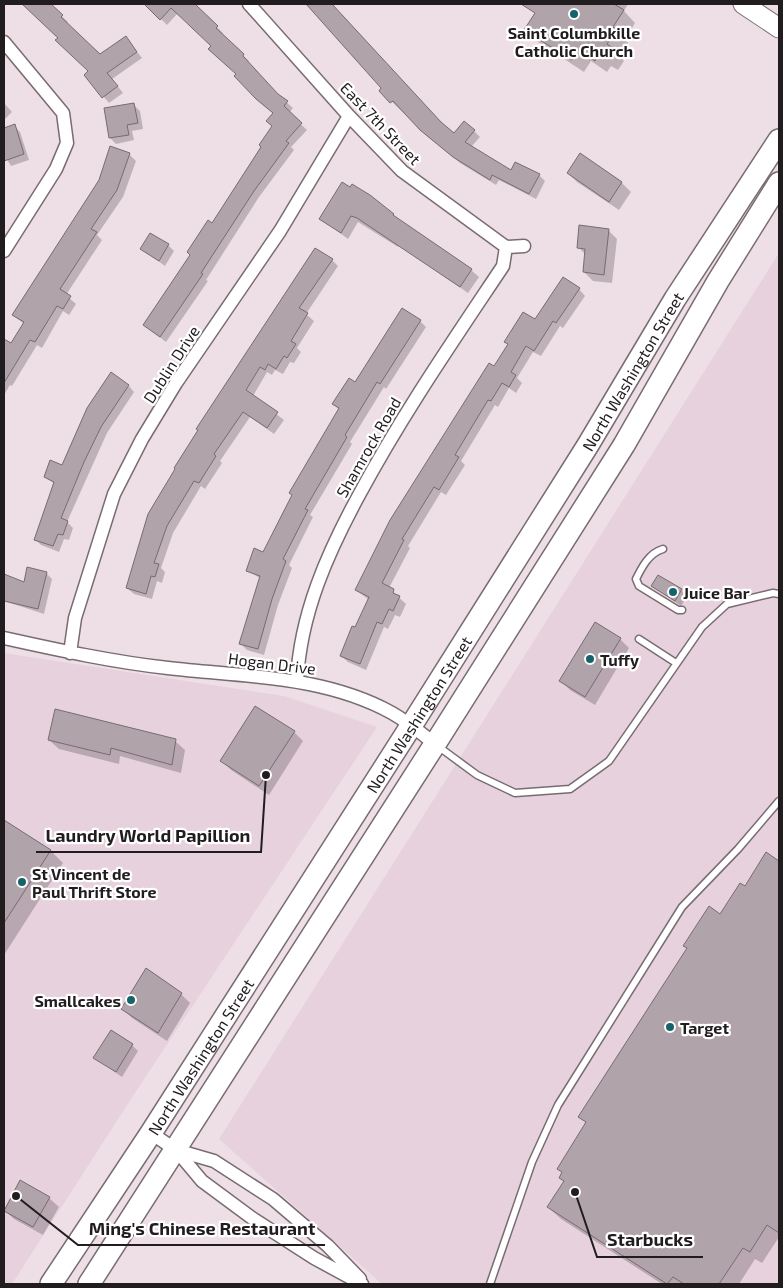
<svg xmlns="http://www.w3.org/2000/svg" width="783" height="1288" font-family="'Exo 2',sans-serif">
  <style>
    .built { fill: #e6d1dc }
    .shadow { fill: #0003 }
    .building { fill: #b1a3aa; stroke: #776b72 }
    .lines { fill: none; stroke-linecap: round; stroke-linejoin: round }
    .lane-casing { stroke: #786c72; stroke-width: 9 }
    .street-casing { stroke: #786c72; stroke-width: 15 }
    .secondary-casing { stroke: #786c72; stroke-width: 21 }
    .primary-casing { stroke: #786c72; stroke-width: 24 }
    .lane { stroke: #fff; stroke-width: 6 }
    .street { stroke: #fff; stroke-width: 12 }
    .secondary { stroke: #fff; stroke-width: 19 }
    .primary { stroke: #fff; stroke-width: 21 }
    .poi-dot { fill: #16636c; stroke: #fff; stroke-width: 2 }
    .labels { text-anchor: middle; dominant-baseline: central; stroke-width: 4.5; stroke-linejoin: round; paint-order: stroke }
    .poi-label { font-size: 16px; font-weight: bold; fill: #211c1e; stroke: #fff; text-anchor: start }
    .street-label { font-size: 16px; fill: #211c1e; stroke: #fff }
    .leader { fill: none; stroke: #211c1e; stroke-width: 2 }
    .callout-dot { fill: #211c1e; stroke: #fff; stroke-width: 2 }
    .callout-label { font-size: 18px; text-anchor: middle; font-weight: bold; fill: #211c1e; stroke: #fff; stroke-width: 4.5; stroke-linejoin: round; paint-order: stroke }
  </style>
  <rect width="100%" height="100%" fill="#eedfe7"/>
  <path class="built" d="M779,253V1284H382L219,1139Z
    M4,653L284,696L377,727L133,1096L12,1284H4Z"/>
  <path class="shadow" d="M25,4H49L68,22L66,24L100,56L126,38L142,58L112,79L123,93L109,103L85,75L90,71Z
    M154,4H193L223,33L221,35L249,61L248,62L278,95L293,108L289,113L307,130L291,147L294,150L259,197L206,280L208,281L166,342L144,325L212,225L274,126V114L263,105L212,46L178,13L167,25L150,8Z
    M307,4H330L442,125L455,135L474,131L480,137L471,147L512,172L539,175L545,181L536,199L499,180L496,185L460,163L427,136L381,91L383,89Z
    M536,4H628L624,11L635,23L625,40L628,43L619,56L624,61L618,70L611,66L607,72L591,61L584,72L538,42L525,29L536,13L532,10Z
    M4,103L12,112L4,120Z
    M134,105L140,111L143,129L132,131L134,140L116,144L110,138Z
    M14,126L20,132L29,160L11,166L4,155V129Z
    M129,154L136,161L123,197L97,235L102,240L66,295L76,304L69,315L63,311L42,348L37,345L12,386L10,385L4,395V341L12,345L24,324L13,315Z
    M580,155L622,183L631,192L619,210L577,182L568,173Z
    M370,196L401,222L471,270L479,277L468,293L399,245L398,247L358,222L348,239L321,219Z
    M608,230L617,239L612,283L593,281L584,272L586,255L578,247Z
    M168,245L174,251L165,266L141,249Z
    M332,260L338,266L306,314L314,321L297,348L301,352L294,363L290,362L283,374L275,370L272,375L267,372L253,396L284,420L274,434L250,417L220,461L222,463L205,489L201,486L173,533L161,568L165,572L162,583L157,581L152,599L134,594L127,588L149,515Z
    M579,289L585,296L563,328L560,326L541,356L533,352L517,378L522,383L516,393L509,388L498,407L495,405L461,461L465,465L446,495L441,492L408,546L410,548L389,588L406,604L400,617L395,615L388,629L384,627L366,670L348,662L341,656L369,600L356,590L494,368L535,321Z
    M420,321L426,327L386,389L384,387L350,442L352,444L310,515L313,517L289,565L292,568L278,605L264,655L247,650L241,644L261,579L247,570L264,553L339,410L334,404Z
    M129,386L134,392L107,433L67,522L73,528L69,540L64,539L59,552L41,545L35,539L55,484L45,477L62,467Z
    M46,573L52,579L44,614L4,601V575L24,583Z
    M652,586L681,590L687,596L681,606Z
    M620,639L629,648L595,705L570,690L561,681Z
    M256,708L294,732L303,741L269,795L231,770L222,761Z
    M49,740L175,741L185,750L181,773L120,756L119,764L59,749Z
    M4,822L51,851L63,863L4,955Z
    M767,854L779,862V1237L762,1263L755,1259L739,1284H662L561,1219L548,1207L564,1182L561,1178L563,1173L558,1168L587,1124L580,1116L688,949L685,946L721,916L745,887Z
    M181,994L190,1003L167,1041L132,1018L122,1008Z
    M132,1045L138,1051L122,1077L95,1058Z
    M20,1182L49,1198L59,1207L43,1235L14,1219L4,1210Z"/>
  <path class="building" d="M22,4H51L63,15L61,17L100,54L126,36L137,52L107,73L118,86L102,98L84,75L88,71L55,40L58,38Z
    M144,4H195L218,26L216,28L244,54L243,56L278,94L288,101L284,106L302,123L286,141L289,143L254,191L201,273L203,274L160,337L143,325L190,255L187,252L208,220L212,223L261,147L259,145L272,126L266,121L273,113L256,99L234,76L236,74L208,49L211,46L171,8L160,20Z
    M306,4H332L441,122L454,133L464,121L475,130L465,142L511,170L515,162L540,174L529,194L492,175L490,180L453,157L420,130L393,101L390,103L379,91L381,88Z
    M521,4H614L624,10L613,27L617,30L607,44L613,48L606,59L599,54L595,61L578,50L572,60L524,30L535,13Z
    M134,103L138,123L127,125L129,135L109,138L104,108Z
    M15,124L24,154L4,161V128Z
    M110,146L130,153L117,190L91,229L97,232L60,289L71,296L63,309L57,306L35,342L30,340L4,383V339L11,343L24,322L12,315L99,180Z
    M580,153L622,182L609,202L567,173Z
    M342,182L350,187L352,184L370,195L394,214L393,215L472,269L460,287L357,218L351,216L341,233L319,219Z
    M579,225L609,229L604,275L583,272L585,249L577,248Z
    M150,233L169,244L159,261L140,249Z
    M315,248L333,259L299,308L308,313L291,341L296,344L287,358L284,356L276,369L268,364L265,370L260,367L246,390L278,412L267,428L243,412L214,454L216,456L199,483L194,481L167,526L154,563L159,564L155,577L151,576L146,594L126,588L148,514L175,469L174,468L198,430L196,429Z
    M563,277L580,288L556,323L553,321L534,351L526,346L511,372L516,375L509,387L502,383L491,401L488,400L455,455L459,457L439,490L434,487L402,539L404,540L382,583L394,589L393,593L400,596L393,611L389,609L382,624L377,622L360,664L340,656L352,626L355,627L369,597L355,590L390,520L489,363L494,366L508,344L504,342L523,312L535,319Z
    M402,308L421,320L380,384L377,382L345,435L347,437L305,509L308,510L283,559L286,561L272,599L258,649L239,644L260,576L246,571L254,548L263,552L292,495L289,493L339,408L332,404L349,378L355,382Z
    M111,372L129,385L101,427L84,462L61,518L68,521L63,535L58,534L53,546L34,540L54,482L44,477L50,460L62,465L87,408Z
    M27,567L47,572L38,609L4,601V574L24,582Z
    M658,575L682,589L675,601L651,586Z
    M595,622L621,638L585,697L559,681Z
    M255,706L295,731L259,786L220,761Z
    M55,709L176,739L172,765L111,748L110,755L48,740Z
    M4,820L51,850L4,923Z
    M766,852L779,861V1233L767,1225L750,1252L743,1248L719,1284H684L673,1277L667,1284L547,1207L564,1181L559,1178L562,1172L557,1169L586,1122L578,1117L687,948L683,946L709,906L720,914L740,883L745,886Z
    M146,968L182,993L158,1033L121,1009Z
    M111,1030L133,1044L116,1072L93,1058Z
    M20,1180L50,1197L33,1227L4,1211Z"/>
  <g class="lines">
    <g class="lane-casing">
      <path id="lane" d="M663,549C649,553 642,567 636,579L639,586L678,610H682
        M639,639L676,663
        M439,747L477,775L515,793L570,789L609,761L702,627L727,604L773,593L779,594
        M490,1284L532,1162L558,1105L682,907L738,849L779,801"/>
    </g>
    <g class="street-casing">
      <path id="street" d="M249,4L349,116L402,171L506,247
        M4,42L63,113L67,143L56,169L4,251
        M506,247L524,246
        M4,638C58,650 113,662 168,668C244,677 323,675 392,713C408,722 421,733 435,744
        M70,653L75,618L114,494L142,439L176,383L280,231L349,116
        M297,681C300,614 328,552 359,495C402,415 453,341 503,266L506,247
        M151,1133L176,1150L202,1181L252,1218L314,1258L362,1284
        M176,1150L214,1161L273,1199L328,1246L360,1279"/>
    </g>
    <g class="secondary-casing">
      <path id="secondary" d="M743,4L779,28"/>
    </g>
    <g class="primary-casing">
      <g id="primary">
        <path id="s1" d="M51,1284L151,1133L411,726L588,445L675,299L779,140"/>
        <path d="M89,1284L435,744L624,445L718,281L779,183"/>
      </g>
    </g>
    <use href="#lane" class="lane"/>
    <use href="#street" class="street"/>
    <use href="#secondary" class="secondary"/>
    <use href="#primary" class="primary"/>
  </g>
  <g class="poi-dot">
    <circle cx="574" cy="14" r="5"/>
    <circle cx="673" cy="592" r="5"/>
    <circle cx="590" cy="659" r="5"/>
    <circle cx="22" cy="882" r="5"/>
    <circle cx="131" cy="1000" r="5"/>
    <circle cx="670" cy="1027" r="5"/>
  </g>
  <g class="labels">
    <g class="poi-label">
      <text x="574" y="32" text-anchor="middle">Saint Columbkille<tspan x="574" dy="18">Catholic Church</tspan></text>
      <text x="683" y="592">Juice Bar</text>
      <text x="600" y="659">Tuffy</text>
      <text x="32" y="873">St Vincent de<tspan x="32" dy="18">Paul Thrift Store</tspan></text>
      <text x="121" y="1000" text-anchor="end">Smallcakes</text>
      <text x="680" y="1027">Target</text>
    </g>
    <g class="street-label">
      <text transform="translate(381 123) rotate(46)">East 7th Street</text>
      <text transform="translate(171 364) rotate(-57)">Dublin Drive</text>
      <text stroke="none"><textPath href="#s1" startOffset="1082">North Washington Street</textPath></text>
      <text transform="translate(368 447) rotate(-60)">Shamrock Road</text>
      <text transform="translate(272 663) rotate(7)">Hogan Drive</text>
      <text stroke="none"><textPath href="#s1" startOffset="678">North Washington Street</textPath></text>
      <text stroke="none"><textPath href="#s1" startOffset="272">North Washington Street</textPath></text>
    </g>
  </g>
  <path class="leader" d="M266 775L261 852H36M16 1196L78 1245H325M575 1192L597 1257H703"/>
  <g class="callout-dot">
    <circle cx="266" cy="775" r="5"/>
    <circle cx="16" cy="1196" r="5"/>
    <circle cx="575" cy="1192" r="5"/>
  </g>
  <g class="callout-label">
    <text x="148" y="842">Laundry World Papillion</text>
    <text x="202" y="1235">Ming's Chinese Restaurant</text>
    <text x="650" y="1246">Starbucks</text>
  </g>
  <rect width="783" height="1288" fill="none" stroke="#211c1e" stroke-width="10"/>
</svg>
